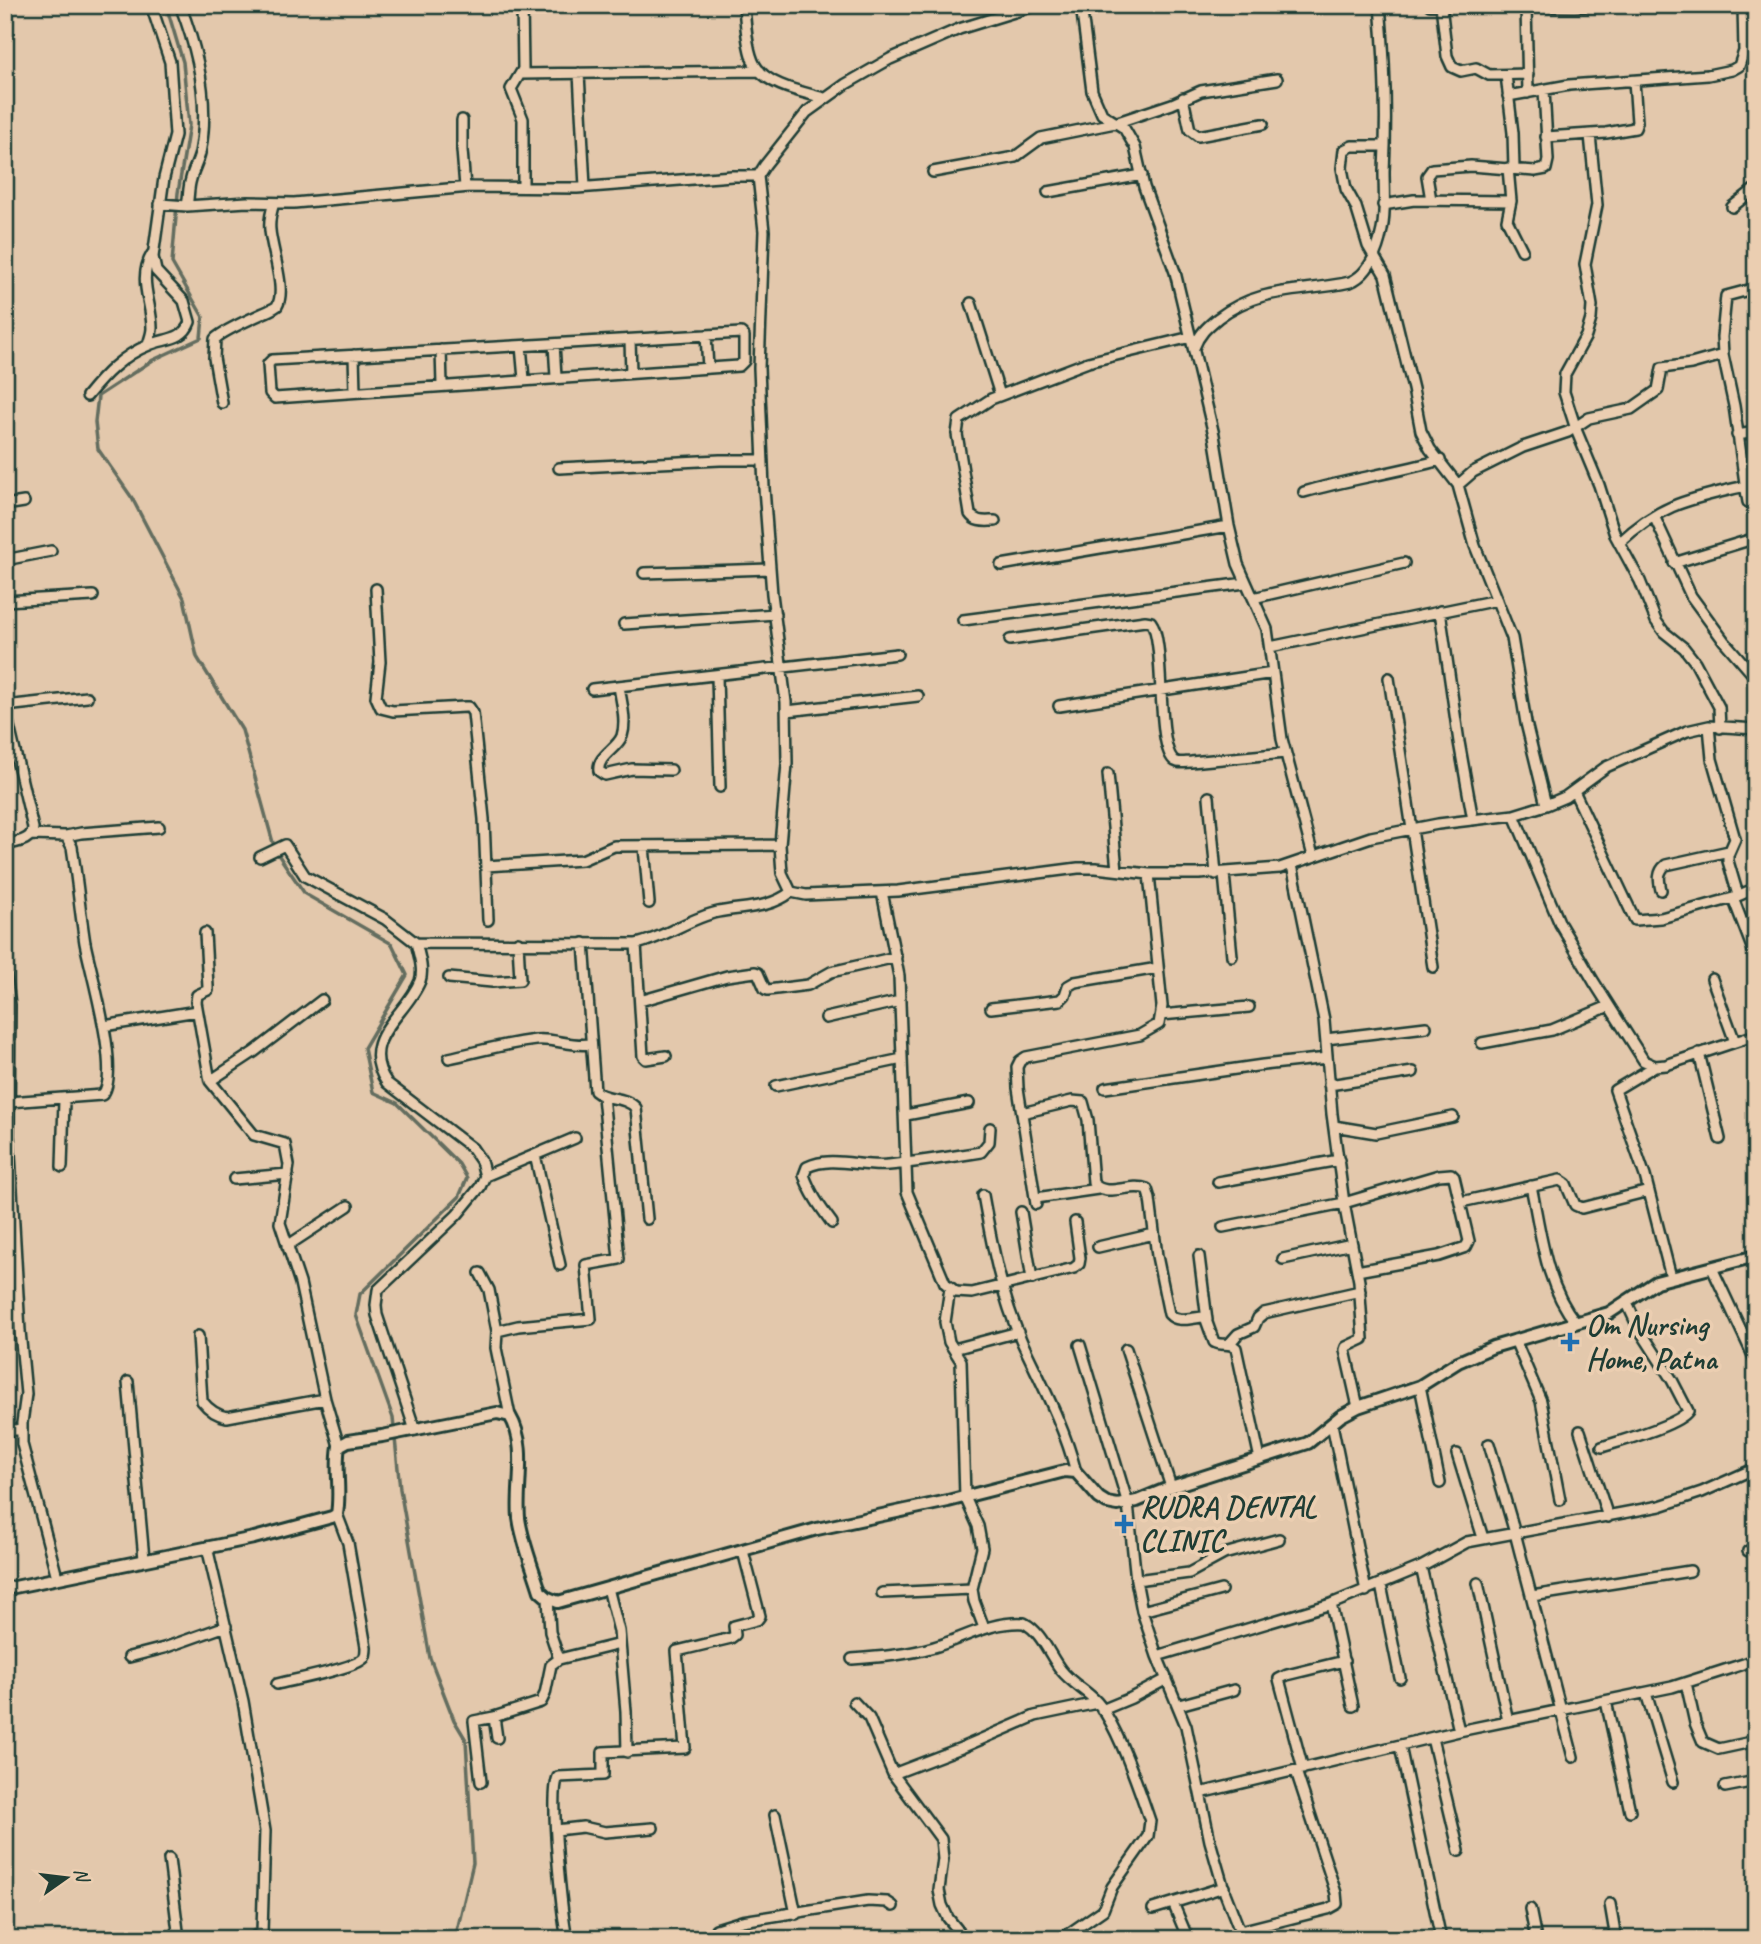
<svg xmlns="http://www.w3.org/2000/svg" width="1761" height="1944" font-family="Caveat,sans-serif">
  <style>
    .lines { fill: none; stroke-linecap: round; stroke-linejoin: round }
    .stream { stroke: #636d5e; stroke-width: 3.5 }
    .minor-casing { stroke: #1f3d34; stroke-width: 14 }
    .tertiary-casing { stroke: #1f3d34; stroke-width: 16 }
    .minor { stroke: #ebceb1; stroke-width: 9 }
    .tertiary { stroke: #ebceb1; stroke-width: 10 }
    .poi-dot { fill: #1f6fb2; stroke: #ebceb1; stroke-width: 2.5 }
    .labels { text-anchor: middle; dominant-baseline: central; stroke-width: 7; stroke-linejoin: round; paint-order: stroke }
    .poi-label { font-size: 30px; font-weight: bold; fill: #1f3d34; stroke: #ebceb1; text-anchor: start }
  </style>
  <rect width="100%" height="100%" fill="#e3c8ac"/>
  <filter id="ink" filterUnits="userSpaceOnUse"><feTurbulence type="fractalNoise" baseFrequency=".0143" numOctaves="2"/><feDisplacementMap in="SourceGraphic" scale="14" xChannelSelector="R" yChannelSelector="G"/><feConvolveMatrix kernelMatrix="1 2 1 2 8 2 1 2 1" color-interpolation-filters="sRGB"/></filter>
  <g filter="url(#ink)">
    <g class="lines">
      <path class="stream" d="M166,5L183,62L189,125L178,193L172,263L203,317L201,338L153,360L98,396L95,422L98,449L132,498L184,598L197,657L242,730L275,850L305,894L392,944L407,975L364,1048L373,1092L397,1103L459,1164L467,1178L459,1197L360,1294L356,1315L393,1418L400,1489L430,1658L454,1720L466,1740L473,1863L455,1939"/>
      <g class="minor-casing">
        <path id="minor" d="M522,5L523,69L511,89L523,119V187
          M744,5C745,21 747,52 755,65C767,86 803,92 824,98
          M1037,5L959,29L890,59L846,84L807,112L765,165L758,176L764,231L759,368L764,488L772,594L786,702L787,764L780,845L782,873L791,892L806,895L898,891L1078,868H1096L1149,874H1199L1280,868L1371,837L1438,824L1514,815L1546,805L1565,797L1606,767L1687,731L1709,726L1756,729
          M1081,5L1092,91L1102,114L1124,128L1135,147L1144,187L1175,272L1214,435L1229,526L1238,564L1267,629L1282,739L1313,856
          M1430,5L1574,7L1622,5
          M1441,5L1447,56L1452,67L1461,71L1476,68L1489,75L1528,74
          M1526,6L1528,93
          M579,73L585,187
          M520,74L760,71
          M1506,75L1513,133L1514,169
          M1508,96L1569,85L1708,75L1732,70L1739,66L1744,51L1743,5
          M1183,98L1190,130L1198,136L1263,124
          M462,120V150L465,187
          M1590,135L1597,205L1585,264L1592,306L1591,319L1586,336L1565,374L1564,392L1577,432L1599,485L1615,535L1640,581L1656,621L1664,632L1684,648L1695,662L1719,707L1720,728
          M1546,137L1606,133L1635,128L1637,122L1634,81
          M1385,146H1352L1344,150L1342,168L1346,189L1356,207L1368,246L1385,275L1413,389L1421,431L1430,449L1458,485L1475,546L1512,638L1526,723L1546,805
          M1508,168L1511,201L1507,220L1522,250
          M933,172L1015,157L1041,138L1115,123L1172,104L1201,91L1277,79
          M1048,192L1142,175
          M1431,200L1427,176L1432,169L1471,166L1535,171L1546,169L1548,160L1544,90
          M160,204L187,206C189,197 188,188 191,179C193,170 198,162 200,153C210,104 198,51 180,5
          M1383,205L1414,200L1511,201
          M187,206L247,202L294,203L470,187L577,188L732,176H758
          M1732,207L1756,188
          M1756,288L1726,296L1722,337L1723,355L1734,406L1746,490L1748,502L1756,506
          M971,303L1000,395
          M741,333L744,336V361L739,366L275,398L270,393L268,364L272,360Z
          M706,335L708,368
          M630,340L631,373
          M554,344L556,377
          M148,345C149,340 152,334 152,328C152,303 137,279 152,254
          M521,346L524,379
          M1194,348C1199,334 1207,327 1218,318C1260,286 1301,293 1350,282C1370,274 1378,250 1382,230C1386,211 1384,190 1384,171C1387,116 1385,60 1380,5
          M441,350L442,385
          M354,355L355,392
          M87,396C104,375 123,355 149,345C165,338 183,341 190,322L184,301L156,271L153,257L164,178L175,135L170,62L151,5
          M222,403L214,358L215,339C227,327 274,310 277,306C287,290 271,248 270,230C269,221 271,212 274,203
          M1737,435L1756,432
          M559,468L720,460H763
          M1458,485L1473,472L1523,447L1568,432L1589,418L1631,409L1658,390L1662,368L1691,364L1723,355
          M1304,492C1349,479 1395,473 1440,460
          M5,505L24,502
          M1654,516L1691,596L1724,641L1756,678
          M995,521C985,521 976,523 970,514L957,434L959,420L991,399L1088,362L1191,337
          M1619,543C1661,503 1691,499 1745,486
          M5,560L51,551
          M1674,563L1756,538
          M1001,565L1229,526
          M644,573L770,569
          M376,589L380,662L376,697L381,708L393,711L465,707H469L473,713L484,819L488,920
          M1253,598L1404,563
          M5,601L93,596
          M1440,611L1459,742L1473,820
          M963,620L1245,583
          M624,624L775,614
          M1010,640L1145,621L1151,622C1166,641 1155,748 1175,761C1180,764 1186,762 1191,762L1285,753
          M1270,647L1497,600
          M717,676L720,787
          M1389,678L1433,967
          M619,686C621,701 627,721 622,736C617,749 597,756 599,771L605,775L632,769L671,770
          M592,689L897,654
          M5,706L87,697
          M1059,706L1273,673
          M5,709L33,828C32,841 16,842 5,845
          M787,711L918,696
          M1709,726L1712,759L1735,839L1728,855V861L1738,895
          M1108,774L1117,870
          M1574,791L1635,920L1661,918L1733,898L1756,958
          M1209,797L1216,874
          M1514,815L1560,924L1594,982L1644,1061L1655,1066L1666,1065L1756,1035
          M66,836L81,833L159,827
          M644,846L649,903
          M260,857L285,845L305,876L385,919L416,943L636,944C665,938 689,918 718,912C742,907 770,909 791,892
          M1292,865L1324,1020L1332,1114L1344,1203L1359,1281L1363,1339L1346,1347L1345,1350L1358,1407
          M486,866L582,860L614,846L780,845
          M1224,874L1232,956
          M1661,890C1659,881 1657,872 1666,865L1729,851
          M882,892L899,976L907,1192L945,1283L956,1292L972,1293L1074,1268L1079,1264L1080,1258L1075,1222
          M1735,897L1756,888
          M205,933L208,987V990L197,995L196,1002L210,1081L254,1135L285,1144L289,1165L280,1223L300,1283L325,1399L339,1446
          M584,943L595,1091C606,1101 624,1095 636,1108L647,1219
          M636,944L643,1056L646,1059L666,1056
          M5,967L10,1005L9,1136L20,1331L26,1394L22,1423V1444L57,1577
          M449,978L492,982L520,980L518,942
          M1712,979L1735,1042
          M640,1001L727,976L755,972L758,973L765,989L768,990L808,985L831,972L896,957
          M991,1008L1060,1000L1065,995L1068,986L1075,982L1158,968
          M1161,1015L1249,1007
          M826,1018L900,1001
          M104,1026L197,1011
          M1326,1039L1426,1027
          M1482,1043L1552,1030L1609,1006
          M1699,1053L1720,1139
          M449,1058C477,1052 507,1043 536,1040C554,1038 571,1047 590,1044
          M1655,1066L1615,1090L1645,1176L1671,1277
          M210,1081L254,1052L322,1000
          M1329,1085L1413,1072
          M776,1086L902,1059
          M1105,1088L1263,1065L1327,1058
          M9,1102L102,1095C122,1076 90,970 85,943C80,911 77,879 72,847L66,836L31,835
          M1022,1113L1072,1101L1083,1102L1088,1120L1093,1183C1107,1199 1129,1182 1147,1189L1150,1199L1157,1256L1169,1314C1178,1324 1192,1317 1205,1317L1214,1342C1222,1347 1229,1341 1236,1348L1260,1459
          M906,1115L969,1103
          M1334,1126L1376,1133L1453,1117
          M535,1155L560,1265
          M62,1167L64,1100
          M485,1176L575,1138
          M234,1179L288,1174
          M1218,1182L1339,1160
          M1531,1186C1541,1233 1545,1285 1576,1323
          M983,1195C992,1245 1001,1295 1022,1342C1042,1385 1064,1425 1076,1472
          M1036,1198L1098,1189
          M1461,1202L1560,1180L1566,1184L1575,1205L1582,1208L1649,1191
          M1036,1204L1018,1088L1017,1067L1020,1061L1026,1057L1140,1035L1159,1024L1162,1006L1149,874
          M1021,1212L1032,1279
          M832,1223C821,1208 810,1193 804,1175L807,1167C833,1155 861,1168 889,1165C919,1162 950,1157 981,1152L989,1142L990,1128
          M1223,1227L1344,1203L1439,1175L1451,1174L1454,1177L1469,1241L1466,1247L1439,1256L1357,1271
          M287,1246L348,1206
          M1098,1247L1154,1234
          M1199,1256L1207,1320
          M1283,1259L1352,1244
          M1712,1268L1756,1362
          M480,1273L489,1290L497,1331L496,1348L510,1416
          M950,1288L945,1322L949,1342L961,1361L965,1497L978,1526L982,1548L972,1589L974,1601L984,1628
          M497,1331L518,1326L591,1319L586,1265L619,1259L603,1096
          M198,1336L202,1401C209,1410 216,1415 227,1417L325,1399
          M1515,1340L1541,1401L1560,1500
          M1229,1344L1238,1334L1254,1327L1258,1318L1264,1313L1360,1291
          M1080,1345L1128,1504L1136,1580L1142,1611L1157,1656L1186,1726L1210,1841L1225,1893L1243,1939
          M954,1349L1018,1332
          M1126,1349L1171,1487
          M128,1382L144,1559
          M1420,1386L1440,1483
          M1332,1424L1366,1591
          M415,1430L377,1315L376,1305L378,1290L457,1215L480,1187L485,1176L481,1161L472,1148L387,1083C357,1039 406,1016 420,981C424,970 419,955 416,943
          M5,1431L22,1429
          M1580,1431L1608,1517
          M1489,1444L1515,1533L1573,1757
          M1602,1447C1620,1441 1679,1425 1688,1411L1672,1380L1638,1327L1626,1301
          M1457,1454L1483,1538
          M207,1547L243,1701L265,1831L262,1932L252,1938L228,1939
          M1748,1551L1756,1548
          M1421,1567L1459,1731
          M1136,1580L1189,1573L1224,1554L1279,1539
          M1478,1583L1508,1721
          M1381,1585L1400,1678
          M608,1588L619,1631L626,1711L627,1752
          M882,1593L972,1589
          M1532,1596L1690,1571
          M548,1598L550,1632L559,1659
          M1331,1604L1353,1706
          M1142,1611L1221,1590
          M1157,1656L1331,1604L1421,1567L1467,1542L1660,1506L1702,1492L1756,1468
          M129,1657L164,1648L226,1626
          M852,1659C880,1657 907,1655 934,1647C964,1638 991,1621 1024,1623C1042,1632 1049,1655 1061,1670C1071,1683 1086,1690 1097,1702C1117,1724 1140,1791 1150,1821L1148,1836L1112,1887L1103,1910L1061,1939
          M1686,1683L1695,1723L1703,1742L1719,1749L1756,1741
          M277,1684C293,1680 356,1668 364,1658C366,1655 366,1650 366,1647L348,1543L337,1514
          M1646,1693L1673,1782
          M1606,1701L1630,1811
          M854,1702L869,1718L893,1774L941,1839L943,1859L939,1890L942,1905L948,1918L965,1939
          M1179,1705L1234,1690
          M1102,1710L1131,1698L1167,1679
          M497,1738L494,1717L541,1702L545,1694L551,1665L559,1659L620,1644
          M1432,1738L1459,1851
          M1400,1746L1441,1939
          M1303,1769L1279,1679L1287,1675L1344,1661
          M893,1774L961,1748L1035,1716L1097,1703
          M481,1782L474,1721L494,1717
          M1725,1787L1756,1781
          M1200,1793L1459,1731L1672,1687L1756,1660
          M775,1815L796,1914
          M556,1830L583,1827L605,1832L653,1828
          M169,1859L179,1939
          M1173,1903L1188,1939
          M1610,1904L1616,1939
          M1153,1909L1224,1887
          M1530,1909L1536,1939
          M1240,1931L1328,1909L1337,1904L1336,1893L1296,1771
          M567,1939C562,1913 549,1795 558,1777L603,1775V1752L685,1748L677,1651L731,1638L735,1635L734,1626L757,1620L760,1616L743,1551
          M715,1939L716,1929L742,1921L868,1901L887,1902L893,1906"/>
      </g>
      <g class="tertiary-casing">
        <path id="tertiary" d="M5,1589L254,1538L332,1517L337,1514C341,1491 335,1469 339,1446L348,1441L382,1436L497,1413L510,1416C528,1446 516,1485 519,1518C522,1541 533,1568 540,1591L548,1598L558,1602L817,1529L948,1501L1065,1471L1076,1472L1099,1498L1107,1503L1118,1505L1137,1501L1171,1487L1308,1443L1341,1416L1358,1407L1420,1386L1458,1362L1493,1347L1609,1313L1656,1282L1756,1256"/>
      </g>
      <use href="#minor" class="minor"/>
      <use href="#tertiary" class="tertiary"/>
    </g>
  </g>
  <g class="poi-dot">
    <path d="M1566.5 1331.5h7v7h7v7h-7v7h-7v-7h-7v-7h7z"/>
    <path d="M1120.5 1513.5h7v7h7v7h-7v7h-7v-7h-7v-7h7z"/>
  </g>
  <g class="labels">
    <g class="poi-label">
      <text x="1586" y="1325">Om Nursing<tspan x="1586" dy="34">Home, Patna</tspan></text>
      <text x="1140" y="1507">RUDRA DENTAL<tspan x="1140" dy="34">CLINIC</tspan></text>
    </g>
  </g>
  <rect width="1761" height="1944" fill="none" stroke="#ebceb1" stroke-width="28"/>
  <rect x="14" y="14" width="1733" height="1916" fill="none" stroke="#1f3d34" stroke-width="2.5" filter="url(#ink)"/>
  <g transform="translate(66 1878) rotate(76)" stroke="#ebceb1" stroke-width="5" paint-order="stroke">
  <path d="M0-5L12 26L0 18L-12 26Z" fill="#1f3d34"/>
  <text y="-10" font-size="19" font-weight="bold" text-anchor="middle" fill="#1f3d34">N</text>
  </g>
</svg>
